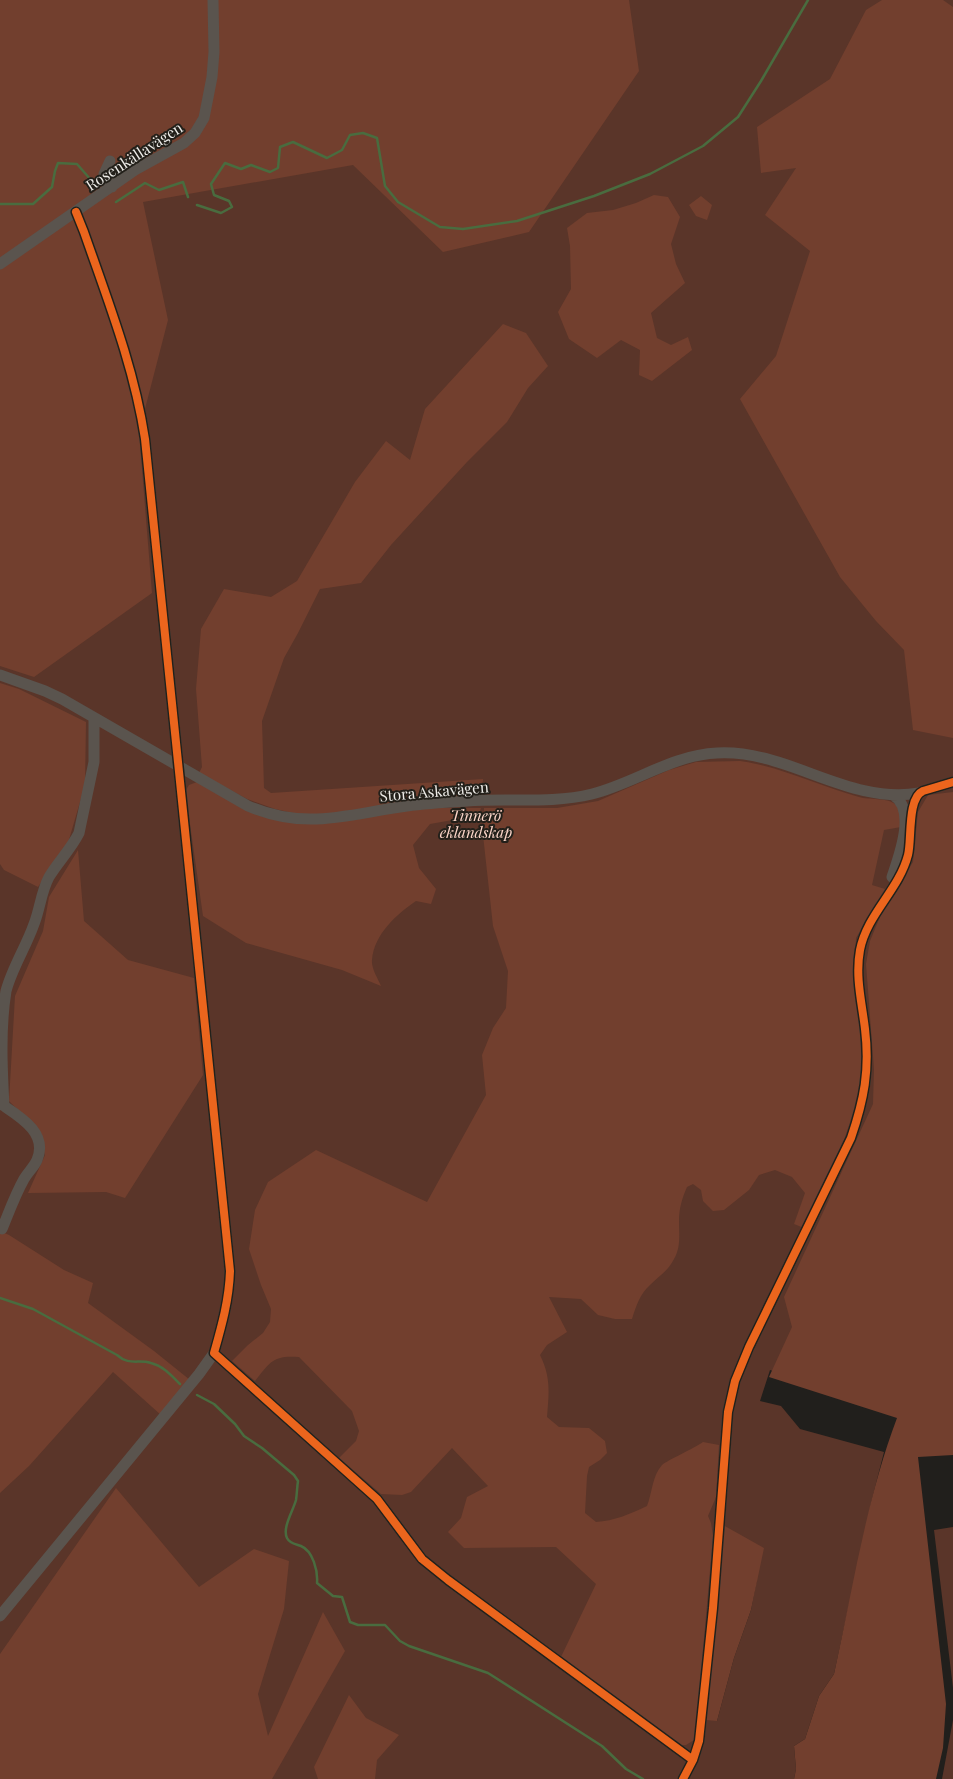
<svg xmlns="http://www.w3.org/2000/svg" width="953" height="1779" font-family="'Playfair Display',serif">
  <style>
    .green { fill: #5a3529; fill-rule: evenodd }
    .forest { fill: #723f2e }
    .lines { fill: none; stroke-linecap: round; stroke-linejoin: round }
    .stream { stroke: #496c3f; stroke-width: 2.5 }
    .minor { stroke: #5a544e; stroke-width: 11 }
    .cycleway-casing { stroke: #23201a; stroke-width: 11 }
    .cycleway { stroke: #eb651d; stroke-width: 8 }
    .labels { text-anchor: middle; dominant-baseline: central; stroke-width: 4; stroke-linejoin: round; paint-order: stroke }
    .street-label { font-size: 15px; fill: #eeece8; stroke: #23201a }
    .park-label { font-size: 15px; font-style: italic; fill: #fed7ca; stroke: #23201a }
  </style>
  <rect width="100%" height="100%" fill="#211f1c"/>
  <path class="green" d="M227,0H953V1446L897,1415L770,1370L760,1401L781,1406L800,1429L884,1452L872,1499L834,1674L819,1696L805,1739L794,1746L796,1769L794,1779H0V277ZM757,1579L751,1610L734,1658L717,1721V1711Z
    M953,1527V1688L934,1530Z
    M953,1720V1779H942Z"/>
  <path class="forest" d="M0,0H629L639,71L529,232L443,252L353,165L143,202L168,320L139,432L152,593L34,677L0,666Z
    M882,0H943L953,7V738L913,730L904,650L876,621L840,577L740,399L776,356L810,251L765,215L796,168L761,173L757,127L830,79L866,10Z
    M654,195L668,197L680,217L671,244L676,264L685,283L651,313L657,338L671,345L688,337L692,350L652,381L639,375L640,350L621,340L597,358L569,339L558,312L571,289L570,246L567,228L587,213L613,210L636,203Z
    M701,196L712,205L707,220L696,216L689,205Z
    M503,324L526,333L548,366L528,388L507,422L467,462L391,545L361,583L320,589L298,633L284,658L262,721L264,788L271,793L483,779L482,796L329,814H297L275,809L247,799L199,773L202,767L196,689L201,629L224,589L271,597L297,581L355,482L386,441L410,460L425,409Z
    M0,683L19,689L86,722L85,785L68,843L38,887L4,870L0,864Z
    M740,761C782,767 818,786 859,797C869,800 888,797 896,805C901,810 900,821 901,827L884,830L872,885L885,889L856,938L855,958L863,1078L858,1099L842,1146L804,1228L794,1224L805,1193L792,1177L775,1170L759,1175L749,1190L724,1210L713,1211L703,1201L701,1190L693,1184L687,1187C682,1198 679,1209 679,1221C679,1234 681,1247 674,1259C668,1271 659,1276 650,1285C640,1294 636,1306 632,1319H615L598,1315L581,1299L549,1297L567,1332L547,1345L540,1355C551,1377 549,1393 547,1417L559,1427L589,1428L605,1441L607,1453L600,1460L589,1467L587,1476L585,1513L596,1522C614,1521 630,1514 647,1506C652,1494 652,1476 662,1465C666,1461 695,1448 703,1442L719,1445L716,1497L708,1516L711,1523L713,1536L696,1729L694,1740L686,1745H681L560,1659L596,1584L556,1547L464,1548L448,1532L461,1518L467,1497L488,1486L452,1448L411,1492L402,1495L381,1494L339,1458L356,1441L359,1431L352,1411L299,1357C273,1355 270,1362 255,1381L232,1361L248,1345L263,1333L270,1322L271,1309L261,1285L249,1249L255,1210L268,1182L316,1150L427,1202L486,1095L482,1055L493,1028L506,1008L508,971L493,926L483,835L484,808H557L598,801L669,770L696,762Z
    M197,782L265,816L391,812L433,808H481L480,811L464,818L430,824L413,845L419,868L436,889L431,904L416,901C397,914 374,934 372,960C371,968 378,979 381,986L342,970L246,943L203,916L186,796V790L189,785Z
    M953,792V1455L918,1457L946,1704L943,1748L936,1779H794L796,1769L794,1746L805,1739L819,1696L834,1674C853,1588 866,1500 897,1418L769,1377L792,1327L784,1297L873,1104L874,1069L866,964L870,941L882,912L913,862L918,812L928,795Z
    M78,850L84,921L128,960L194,978L203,1075L125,1198L106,1192L28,1193L45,1155L35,1127L9,1101L15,996L43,931L49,897Z
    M0,1231L9,1235L64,1270L93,1283L88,1303L154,1351L190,1380L161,1415L113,1372L29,1466L0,1493Z
    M116,1488L199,1587L254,1549L289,1561L284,1609L258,1694L268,1736L323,1612L345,1651L272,1779H0V1654Z
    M723,1525L764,1548L751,1610L734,1658L717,1721L706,1720Z
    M349,1695L366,1718L399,1735L377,1760L375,1779H318L314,1767Z"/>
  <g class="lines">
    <path class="stream" d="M116,202L145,183L159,190L183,182L188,197
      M0,204H33L52,187L55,171L58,163L77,164L91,180
      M197,205L221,213L232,207L229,201L214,195L211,184L225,163L241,169L251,165L270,172L278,168L280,147L293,142L327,158L342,150L350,135L363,133L377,138L385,186L398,202L440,227L463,229L517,221L594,196L650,174L703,146L738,117L761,81L808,0
      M0,1298L33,1309L117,1355C129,1366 138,1359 151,1363C163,1366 171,1375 180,1384
      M197,1395L214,1404L235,1424L244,1436L262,1448L294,1475L298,1481C297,1487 297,1494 296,1500C293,1511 282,1528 287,1538C290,1544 296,1544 301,1546C313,1551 318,1571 317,1583L333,1596L342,1597L350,1622L358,1625H385L400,1641L409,1646L488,1673L602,1746L626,1769L643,1779"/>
    <path class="minor" d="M110,161L104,174L112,187
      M76,212L84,232C108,301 134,367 145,439L230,1271C229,1300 222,1325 214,1353L377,1499L422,1559L448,1580L693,1760
      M0,264L135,170L184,143L195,133L204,118L212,77L214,52L213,0
      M0,675L45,691L62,699L248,806C306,831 348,814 407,806C427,803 448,802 467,801C509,798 551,804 592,794C635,783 672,755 717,753C788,749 847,805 919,793
      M892,877C899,856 917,809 893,795
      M2,1229C9,1212 15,1195 24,1179C28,1172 34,1167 37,1160C48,1134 22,1118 4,1106C2,1069 0,1028 6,991C12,968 26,947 34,924C40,909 41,892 49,877C58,862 71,849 79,833L94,762V718
      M0,1616L199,1374L214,1353
      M683,1779L693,1760L699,1741L713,1608L728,1412L735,1381L749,1347L851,1138C864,1100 870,1070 865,1029C862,1003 855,977 860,950C867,914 899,890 908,855C912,840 907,798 923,791L953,782"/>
    <g class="cycleway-casing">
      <path id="cycleway" d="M76,212L84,232C108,301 134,367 145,439L230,1271C229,1300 222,1325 214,1353L377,1499L422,1559L448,1580L693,1760
        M683,1779L693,1760L699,1741L713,1608L728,1412L735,1381L749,1347L851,1138C864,1100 870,1070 865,1029C862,1003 855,977 860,950C867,914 899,890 908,855C912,840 907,798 923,791L953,782"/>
    </g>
    <use href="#cycleway" class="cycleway"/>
  </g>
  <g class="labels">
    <g class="street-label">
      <text transform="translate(134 156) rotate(-33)">Rosenkällavägen</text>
      <text transform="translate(434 791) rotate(-5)">Stora Askavägen</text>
    </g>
    <g class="park-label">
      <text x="476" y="815">Tinnerö<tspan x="476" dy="17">eklandskap</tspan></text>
    </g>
  </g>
</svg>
